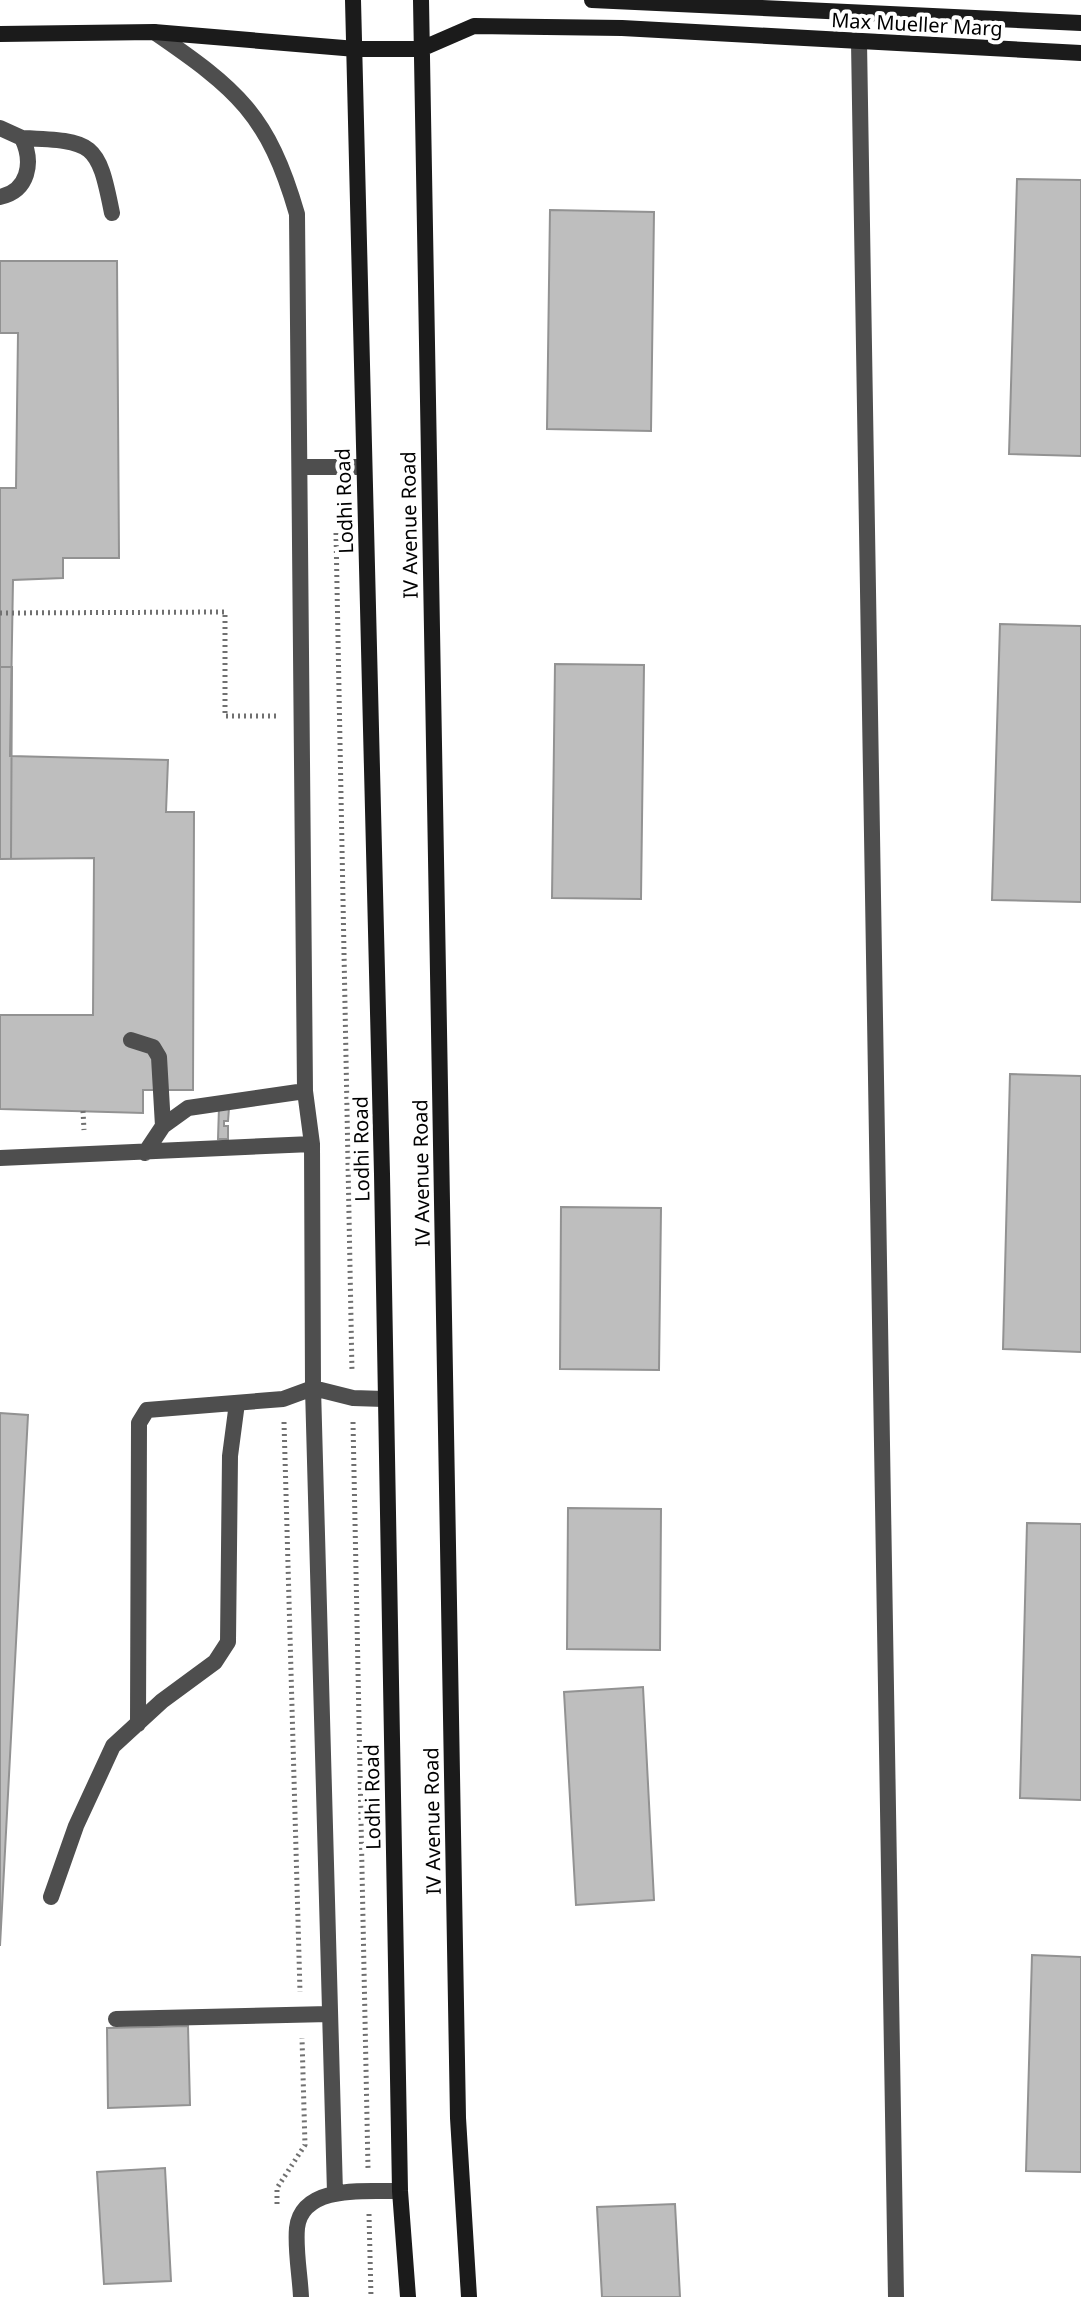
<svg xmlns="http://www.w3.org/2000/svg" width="1081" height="2297" font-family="'Noto Sans',sans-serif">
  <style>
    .building { fill: #bebebe; stroke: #929292; stroke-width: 2 }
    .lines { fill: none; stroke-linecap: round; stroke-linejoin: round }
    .path { stroke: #707070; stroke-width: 5; stroke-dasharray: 2 4; stroke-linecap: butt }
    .lane { stroke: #4e4e4e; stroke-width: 16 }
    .street { stroke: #4e4e4e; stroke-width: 16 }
    .secondary { stroke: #1b1b1b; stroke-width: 16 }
    .labels { text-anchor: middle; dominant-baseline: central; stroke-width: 8; stroke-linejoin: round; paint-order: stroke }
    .street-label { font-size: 20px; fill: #000; stroke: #fff }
  </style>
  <rect width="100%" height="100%" fill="#fff"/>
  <path class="building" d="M1017,179L1081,180V456L1009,454Z
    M550,210L654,212L651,431L547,429Z
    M0,261H117L119,558H63V578L13,580L10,756L168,760L166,812H194L193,1090H143V1113L0,1109V1015H93L94,858L0,859V488H16L18,333H0Z
    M1000,624L1081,626V902L992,900Z
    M555,664L644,665L641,899L552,898Z
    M0,667H12L11,859H0Z
    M1010,1074L1081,1076V1352L1003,1349Z
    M219,1107L229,1108L228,1121H224V1126H228V1139H218Z
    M561,1207L661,1208L659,1370L560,1369Z
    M0,1413L28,1415L0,1946Z
    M568,1508L661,1509L660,1650L567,1649Z
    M1027,1523L1081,1524V1800L1020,1798Z
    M643,1687L654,1900L576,1905L564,1692Z
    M1032,1955L1081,1957V2172L1026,2171Z
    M188,2026L190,2105L108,2108L107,2028Z
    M165,2168L171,2281L104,2284L97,2172Z
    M675,2204L680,2297H602L597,2207Z"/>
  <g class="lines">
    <path class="path" d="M336,533L352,1372
      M0,613L225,612V716H279
      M83,1111L84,1130
      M284,1422L300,1992
      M353,1422L368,2168
      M277,2204V2188L305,2145L302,2038
      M369,2214L371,2297"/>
    <path class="lane" d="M154,32C237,89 268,114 297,214L305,1091L312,1144
      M0,128L22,138C34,163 28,191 0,197
      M22,138C94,141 98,142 112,213
      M301,467H363
      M131,1040L153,1047L159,1057L163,1126
      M145,1153L163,1126L188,1108L305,1091
      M0,1158L312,1144L313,1388L335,2193
      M138,1724L139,1423L147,1410L283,1399L313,1388L353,1398L384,1399
      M51,1897L76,1826L113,1746L162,1701L215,1662L228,1642L230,1456L237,1403
      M116,2019L329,2014
      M301,2297C300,2275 295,2250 297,2228C302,2183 370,2192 400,2191"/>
    <path class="street" d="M859,42L896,2297"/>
    <path class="secondary" d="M353,0L382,1174L400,2191L408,2297
      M421,0L458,2118L469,2297
      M592,0L1081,23
      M0,34L154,32L356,49H421L474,26L622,28L1081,53"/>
  </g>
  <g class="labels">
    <g class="street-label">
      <text transform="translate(917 24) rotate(3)">Max Mueller Marg</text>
      <text transform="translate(344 501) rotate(-92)">Lodhi Road</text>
      <text transform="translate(409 525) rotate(-91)">IV Avenue Road</text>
      <text transform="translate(361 1149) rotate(-91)">Lodhi Road</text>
      <text transform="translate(421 1173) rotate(-91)">IV Avenue Road</text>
      <text transform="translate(372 1797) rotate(-91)">Lodhi Road</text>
      <text transform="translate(432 1821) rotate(-91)">IV Avenue Road</text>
    </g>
  </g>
</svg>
